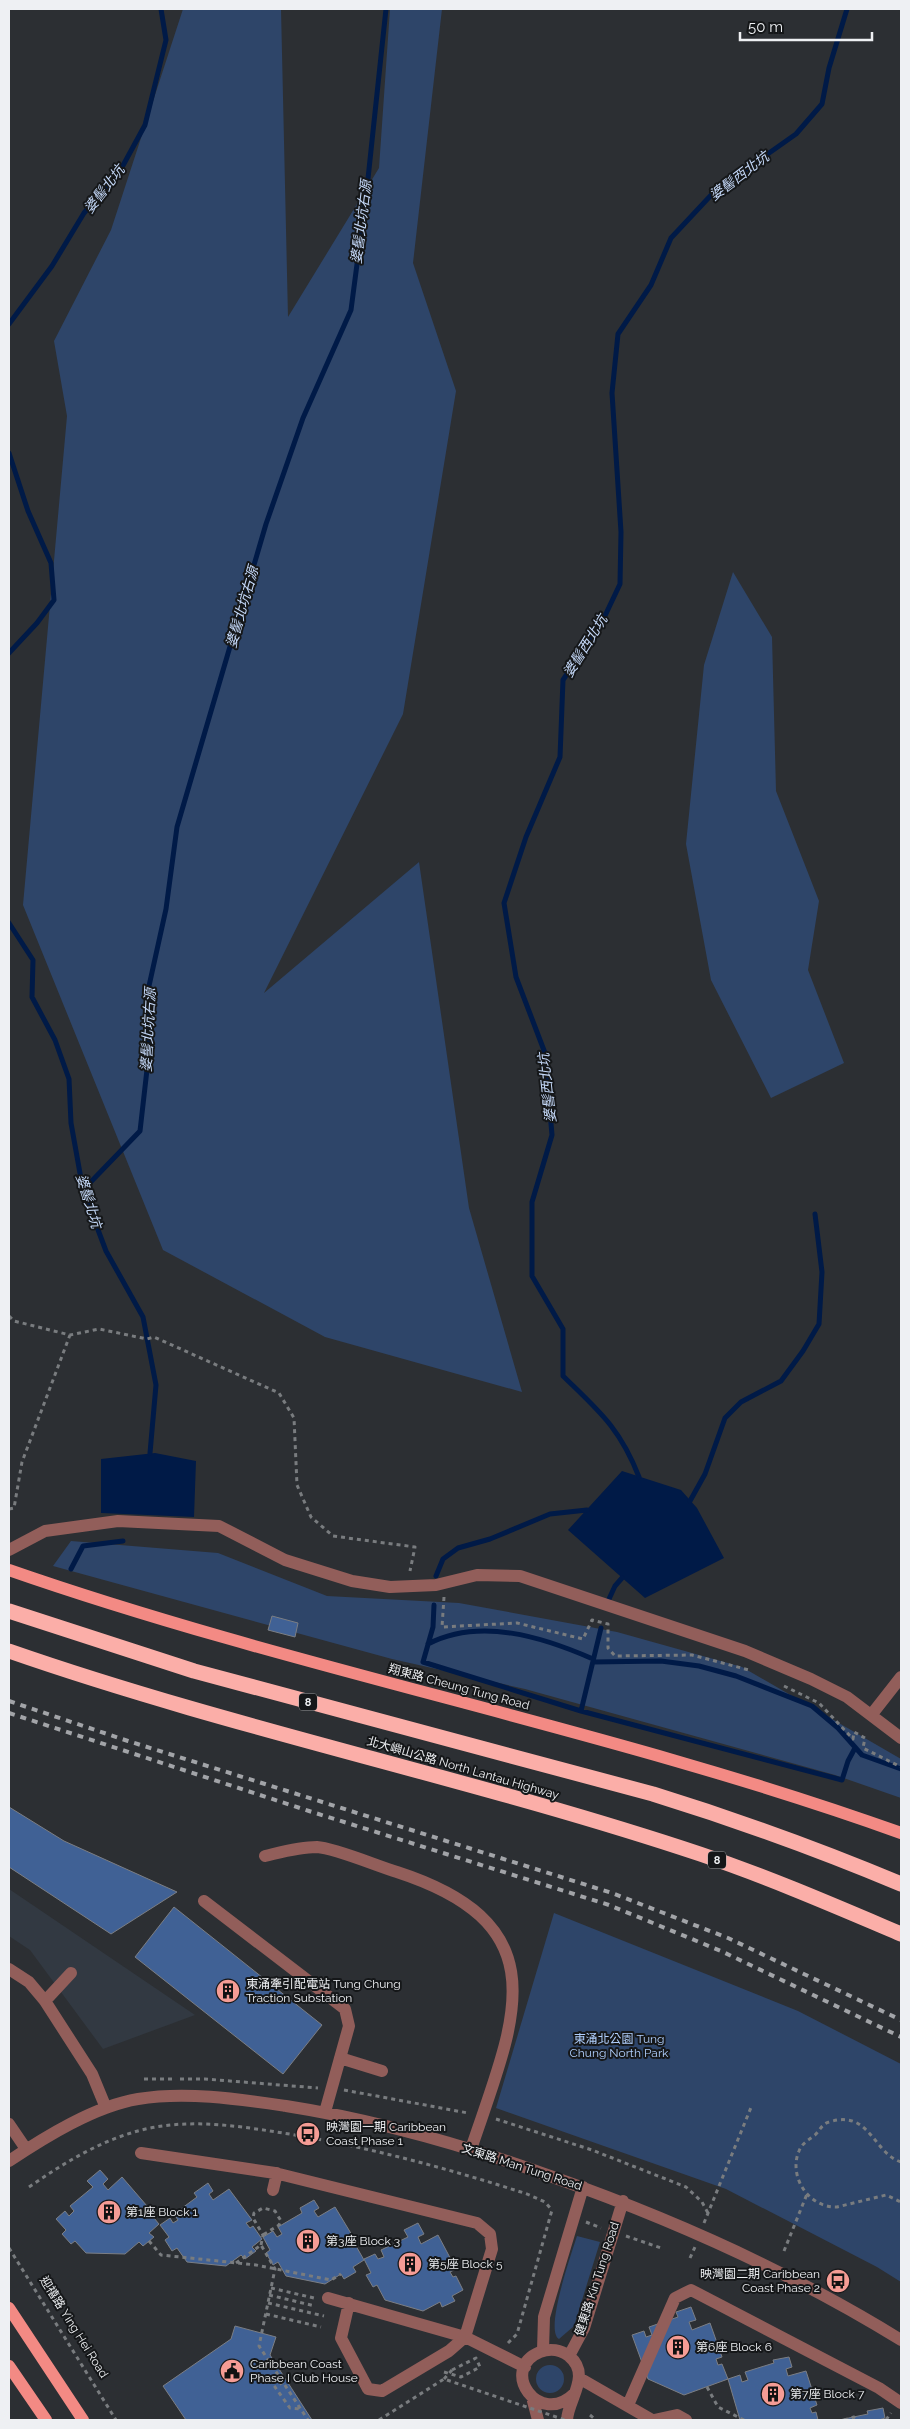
<svg xmlns="http://www.w3.org/2000/svg" width="910" height="2429" font-family="Raleway,'Noto Sans TC',sans-serif">
  <style>
    .built { fill: #323942 }
    .green { fill: #2e4569 }
    .water { fill: #001a47 }
    .lines { fill: none; stroke-linecap: round; stroke-linejoin: round }
    .stream { stroke: #001a47; stroke-width: 5 }
    .building { fill: #406195; stroke: #7b7e84 }
    .path { stroke: #797c7f; stroke-width: 3; stroke-dasharray: 4 4; stroke-linecap: butt }
    .minor { stroke: #925e5a; stroke-width: 12 }
    .major { stroke: #f38a84; stroke-width: 12 }
    .highway { stroke: #fbaea8; stroke-width: 15 }
    .rail { stroke: #a2a4a8; stroke-width: 4; stroke-dasharray: 6 6; stroke-linecap: butt }
    .path-bridge { stroke: #797c7f; stroke-width: 3; stroke-dasharray: 4 4; stroke-linecap: butt }
    .labels { text-anchor: middle; dominant-baseline: central; stroke-width: 4; stroke-linejoin: round; paint-order: stroke }
    .shield { fill: #151719; stroke: #adafb2; stroke-width: 1 }
    .shield-label { font-size: 11px; font-weight: bold; fill: #eef0f3 }
    .street-label { font-size: 12px; fill: #eef0f3; stroke: #151719 }
    .poi-label { font-size: 12px; fill: #eef0f3; stroke: #151719; text-anchor: start }
    .park-label { font-size: 12px; fill: #b0cffd; stroke: #151719 }
    .water-label { font-size: 14px; font-style: italic; fill: #c4d8f8; stroke: #151719 }
  </style>
  <rect width="100%" height="100%" fill="#2c2f33"/>
  <path class="built" d="M9,1889L195,2015L103,2049L30,1950L9,1936Z"/>
  <path class="green" d="M183,9H281L288,317L379,168L390,9H442L413,263L456,391L403,714L264,993L419,862L469,1208L522,1392L325,1337L163,1250L23,905L67,416L54,341L111,230Z
    M733,572L772,637L776,791L819,901L808,970L844,1063L771,1098L711,980L686,844L704,665Z
    M71,1541L218,1553L327,1596L459,1603L617,1632L742,1667L901,1759V1798L835,1775L525,1689L392,1659L53,1566Z
    M554,1913L798,2011L901,2064V2282L877,2267L726,2189L496,2108Z
    M577,2236L600,2242L574,2326L559,2339C544,2331 572,2252 577,2236Z
    M536 2379a14 14 0 1 1 28 0a14 14 0 1 1-28 0Z"/>
  <path class="water" d="M155,1453L196,1461L194,1517L101,1513V1459Z
    M622,1471L681,1490L697,1508L724,1558L645,1598L568,1530Z"/>
  <g class="lines">
    <path class="stream" d="M9,324L52,266L84,213L120,171L145,125L166,40L161,9
      M9,453L28,511L51,563L54,600L37,623L9,653
      M9,923L33,960L32,997L55,1040L69,1079L71,1123L83,1190L106,1251L143,1317L156,1385L150,1453
      M83,1190L140,1131L149,1052L147,995L166,909L177,827L266,524L303,418L351,310L367,188L386,9
      M639,1477C620,1428 599,1411 563,1376V1329L532,1276V1202L552,1135L545,1053L516,977L504,903L526,837L560,757L563,680L603,620L620,584L621,532L612,393L618,334L651,285L671,238L714,192L796,134L822,104L829,68L847,9
      M690,1501L705,1474L725,1418L741,1402L781,1381L803,1351L819,1324L822,1272L815,1214
      M71,1569L83,1546L123,1541
      M436,1576L443,1559L458,1548L490,1539L550,1514L587,1510
      M609,1599L615,1586L622,1578
      M434,1605L433,1627L423,1662L581,1711L842,1780L848,1761L855,1748
      M428,1644C480,1617 543,1637 593,1659
      M593,1662L661,1661L699,1666L736,1676L812,1706L838,1728L862,1755L901,1769
      M581,1711L601,1628"/>
  </g>
  <path class="building" d="M272,1616L298,1623L295,1637L268,1630Z
    M9,1807L64,1841L177,1892L111,1934L9,1867Z
    M174,1907L322,2025L283,2074L135,1957Z
    M100,2170L108,2179L103,2184L108,2190L122,2177L147,2206L142,2210L146,2215L149,2212L159,2224L149,2233L154,2237L143,2246L139,2242L125,2254L86,2253L75,2241L71,2244L62,2234L66,2230L56,2219L65,2211L69,2216L74,2211L70,2206L93,2187L87,2181Z
    M208,2183L213,2191L209,2194L213,2200L229,2189L252,2220L246,2223L250,2228L253,2226L262,2239L252,2247L256,2251L245,2259L241,2255L226,2266L187,2262L177,2248L172,2251L165,2240L169,2237L160,2225L170,2218L173,2223L178,2220L174,2214L197,2197L194,2193Z
    M314,2200L319,2208L314,2211L318,2217L335,2207L355,2240L349,2243L352,2248L356,2246L364,2260L353,2267L356,2272L344,2279L341,2274L325,2284L286,2276L278,2262L273,2265L266,2253L270,2250L263,2237L273,2231L277,2237L282,2234L278,2227L302,2213L300,2208Z
    M418,2223L424,2234L418,2237L421,2244L438,2235L456,2269L450,2272L453,2277L456,2276L463,2290L452,2296L455,2301L442,2307L440,2302L423,2311L385,2300L377,2285L373,2287L366,2275L371,2273L364,2259L375,2254L378,2259L384,2257L381,2250L408,2237L404,2230Z
    M691,2307L696,2320L689,2322L692,2330L710,2323L722,2357L716,2359L718,2365L722,2364L728,2379L684,2395L648,2379L632,2335L644,2331L646,2337L652,2335L649,2327L678,2317L676,2312Z
    M235,2326L276,2337L270,2355L312,2420H316H186L163,2386L231,2339Z
    M789,2357L792,2367L786,2369L788,2376L806,2371L817,2405L810,2408L812,2413L816,2412L818,2420H740L728,2379L740,2375L742,2382L748,2380L745,2372L774,2363L773,2360Z
    M883,2408L885,2418L879,2420H839L868,2414L867,2411Z"/>
  <g class="lines">
    <path class="path" d="M9,1316L14,1321L70,1335L99,1329L147,1339L154,1337L279,1393L294,1418L297,1485L311,1517L333,1536L415,1547L410,1571
      M9,1509L14,1508L22,1462L70,1335
      M444,1597L442,1627L517,1623L583,1639L592,1620L608,1624V1648L615,1656L692,1655L749,1670
      M784,1686L819,1703L853,1739L854,1732L865,1738L863,1748L901,1767
      M144,2079H173
      M180,2079H205L318,2088
      M344,2090L468,2113
      M496,2119L592,2150L686,2187L702,2202L708,2213
      M901,2162C873,2153 870,2109 829,2122C822,2124 820,2130 815,2135C809,2140 802,2143 799,2151C788,2177 809,2208 837,2207L886,2195L901,2202
      M29,2187C67,2161 104,2138 150,2128C190,2120 231,2125 270,2131C357,2144 444,2167 527,2194L545,2202L552,2210
      M586,2222L601,2228
      M704,2223L752,2105
      M626,2236L661,2248
      M149,2241L161,2255L256,2265L331,2280L341,2274
      M261,2245L263,2235L253,2218L254,2213L263,2208L275,2211L281,2221L279,2225L263,2235
      M9,2248L116,2420
      M784,2251L807,2194
      M690,2258L695,2247
      M236,2263L261,2245L275,2269L259,2346L308,2420
      M271,2288L314,2298
      M269,2295L315,2306
      M268,2303L324,2316
      M266,2314L321,2327
      M508,2343L517,2334L552,2210
      M444,2372L461,2377L480,2367L476,2358L452,2370
      M283,2382L275,2387L290,2408L300,2409
      M707,2387L718,2407L744,2420
      M590,2415L596,2420
      M844,2420L854,2417L859,2420
      M886,2420L891,2413"/>
    <path class="minor" d="M9,1550L45,1531L118,1521L219,1526L285,1560L352,1581L390,1587L436,1585L477,1575L520,1576L745,1651L811,1679L847,1697L901,1738
      M872,1714L901,1677
      M265,1856C282,1852 299,1847 317,1847C335,1848 377,1866 397,1872C563,1926 514,2021 471,2149
      M204,1901L345,2009L349,2026L325,2112
      M9,1969L29,1982L45,2001L92,2074L106,2108
      M45,2001L71,1973
      M340,2058L382,2071
      M9,2124L26,2149
      M141,2153L275,2173L477,2223L490,2234L492,2249L465,2337L449,2351L382,2391L368,2389L341,2338L349,2303
      M9,2161C45,2137 95,2106 138,2099C185,2091 238,2099 286,2106C376,2120 464,2145 550,2176C672,2219 791,2272 901,2340
      M273,2190L277,2173
      M328,2298L465,2337L525,2367
      M543,2350L544,2317L583,2187
      M569,2356L584,2328L623,2201
      M579,2378L652,2420
      M533,2401L538,2420
      M628,2405L675,2298L691,2290L879,2388L901,2403
      M567,2420C568,2399 592,2375 569,2356C561,2350 550,2348 540,2352C498,2369 539,2429 575,2393
      M654,2420L677,2415L686,2420"/>
    <path class="major" d="M9,1570C302,1672 609,1728 901,1833
      M9,2308L83,2420
      M9,2366L46,2420"/>
    <path class="highway" d="M9,1611L194,1671L653,1794C737,1820 820,1850 901,1884
      M9,1651C236,1730 472,1778 700,1854C768,1877 835,1906 901,1934"/>
    <path class="rail" d="M9,1701L128,1741L612,1893L728,1938L901,2020
      M9,1713L309,1811L609,1905L721,1951L901,2037"/>
    <path class="path-bridge" d="M444,2379L452,2370
      M379,2420L444,2379L565,2420"/>
  </g>
  <defs>
    <g id="building-disc" transform="scale(1.25)"><circle r="9.5" fill="#f59c95" stroke="#151719"/><path d="M-4-6H4V6H1V3H-1V6H-4ZM-2.5-4.3h1.7v1.8h-1.7ZM.8-4.3h1.7v1.8H.8ZM-2.5-1h1.7V.8h-1.7ZM.8-1h1.7V.8H.8Z" fill="#111"/></g>
    <g id="bus-disc" transform="scale(1.25)"><circle r="9.5" fill="#f59c95" stroke="#151719"/><path d="M-5-6H5V4H4V6H2V4H-2V6H-4V4H-5ZM-3.5-4V0h7V-4ZM-3.5 1.2v1.5H-2V1.2ZM2 1.2v1.5H3.5V1.2Z" fill="#111"/></g>
    <g id="civic-disc" transform="scale(1.25)"><circle r="9.5" fill="#f59c95" stroke="#151719"/><path d="M-.6-6.5H3V-4.5H.6V-3L4-1V1h2V6H-6V1h2V-1L-.6-3ZM-1.2 2.5V6h2.4V2.5Z" fill="#111"/></g>
  </defs>
  <g fill-rule="evenodd">
    <use href="#building-disc" x="228" y="1991"/>
    <use href="#bus-disc" x="308" y="2134"/>
    <use href="#building-disc" x="109" y="2212"/>
    <use href="#building-disc" x="308" y="2241"/>
    <use href="#building-disc" x="410" y="2264"/>
    <use href="#bus-disc" x="838" y="2281"/>
    <use href="#building-disc" x="678" y="2347"/>
    <use href="#civic-disc" x="232" y="2371"/>
    <use href="#building-disc" x="773" y="2394"/>
  </g>
  <g class="labels">
    <g class="shield">
      <rect x="299" y="1693.5" width="18" height="17" rx="4"/>
      <rect x="708" y="1851.5" width="18" height="17" rx="4"/>
    </g>
    <g class="shield-label">
      <text x="308" y="1702">8</text>
      <text x="717" y="1860">8</text>
    </g>
    <g class="street-label">
      <text transform="translate(459 1687) rotate(15)">翔東路 Cheung Tung Road</text>
      <text transform="translate(463 1768) rotate(16)">北大嶼山公路 North Lantau Highway</text>
      <text transform="translate(522 2167) rotate(18)">文東路 Man Tung Road</text>
      <text transform="translate(597 2279) rotate(-72)">健東路 Kin Tung Road</text>
      <text transform="translate(74 2327) rotate(58)">迎禧路 Ying Hei Road</text>
    </g>
    <g class="poi-label">
      <text x="246" y="1984">東涌牽引配電站 Tung Chung<tspan x="246" dy="14">Traction Substation</tspan></text>
      <text x="326" y="2127">映灣園一期 Caribbean<tspan x="326" dy="14">Coast Phase 1</tspan></text>
      <text x="126" y="2212">第1座 Block 1</text>
      <text x="326" y="2241">第3座 Block 3</text>
      <text x="428" y="2264">第5座 Block 5</text>
      <text x="820" y="2274" text-anchor="end">映灣園二期 Caribbean<tspan x="820" dy="14">Coast Phase 2</tspan></text>
      <text x="696" y="2347">第6座 Block 6</text>
      <text x="250" y="2364">Caribbean Coast<tspan x="250" dy="14">Phase I Club House</tspan></text>
      <text x="790" y="2394">第7座 Block 7</text>
    </g>
    <g class="park-label">
      <text x="619" y="2039">東涌北公園 Tung<tspan x="619" dy="14">Chung North Park</tspan></text>
    </g>
    <g class="water-label">
      <text transform="translate(739 176) rotate(-37)">婆髻西北坑</text>
      <text transform="translate(104 189) rotate(-52)">婆髻北坑</text>
      <text transform="translate(361 222) rotate(-83)">婆髻北坑右源</text>
      <text transform="translate(242 607) rotate(-74)">婆髻北坑右源</text>
      <text transform="translate(585 646) rotate(-58)">婆髻西北坑</text>
      <text transform="translate(148 1030) rotate(-87)">婆髻北坑右源</text>
      <text transform="translate(547 1088) rotate(-96)">婆髻西北坑</text>
      <text transform="translate(89 1201) rotate(73)">婆髻北坑</text>
    </g>
  </g>
  <rect width="910" height="2429" fill="none" stroke="#eef0f3" stroke-width="20"/>
  <path d="M740 32v8h132v-8" fill="none" stroke="#eef0f3" stroke-width="2.5"/>
  <text x="748" y="32" font-size="15" fill="#eef0f3" stroke="#151719" stroke-width="4" paint-order="stroke">50 m</text>
</svg>
